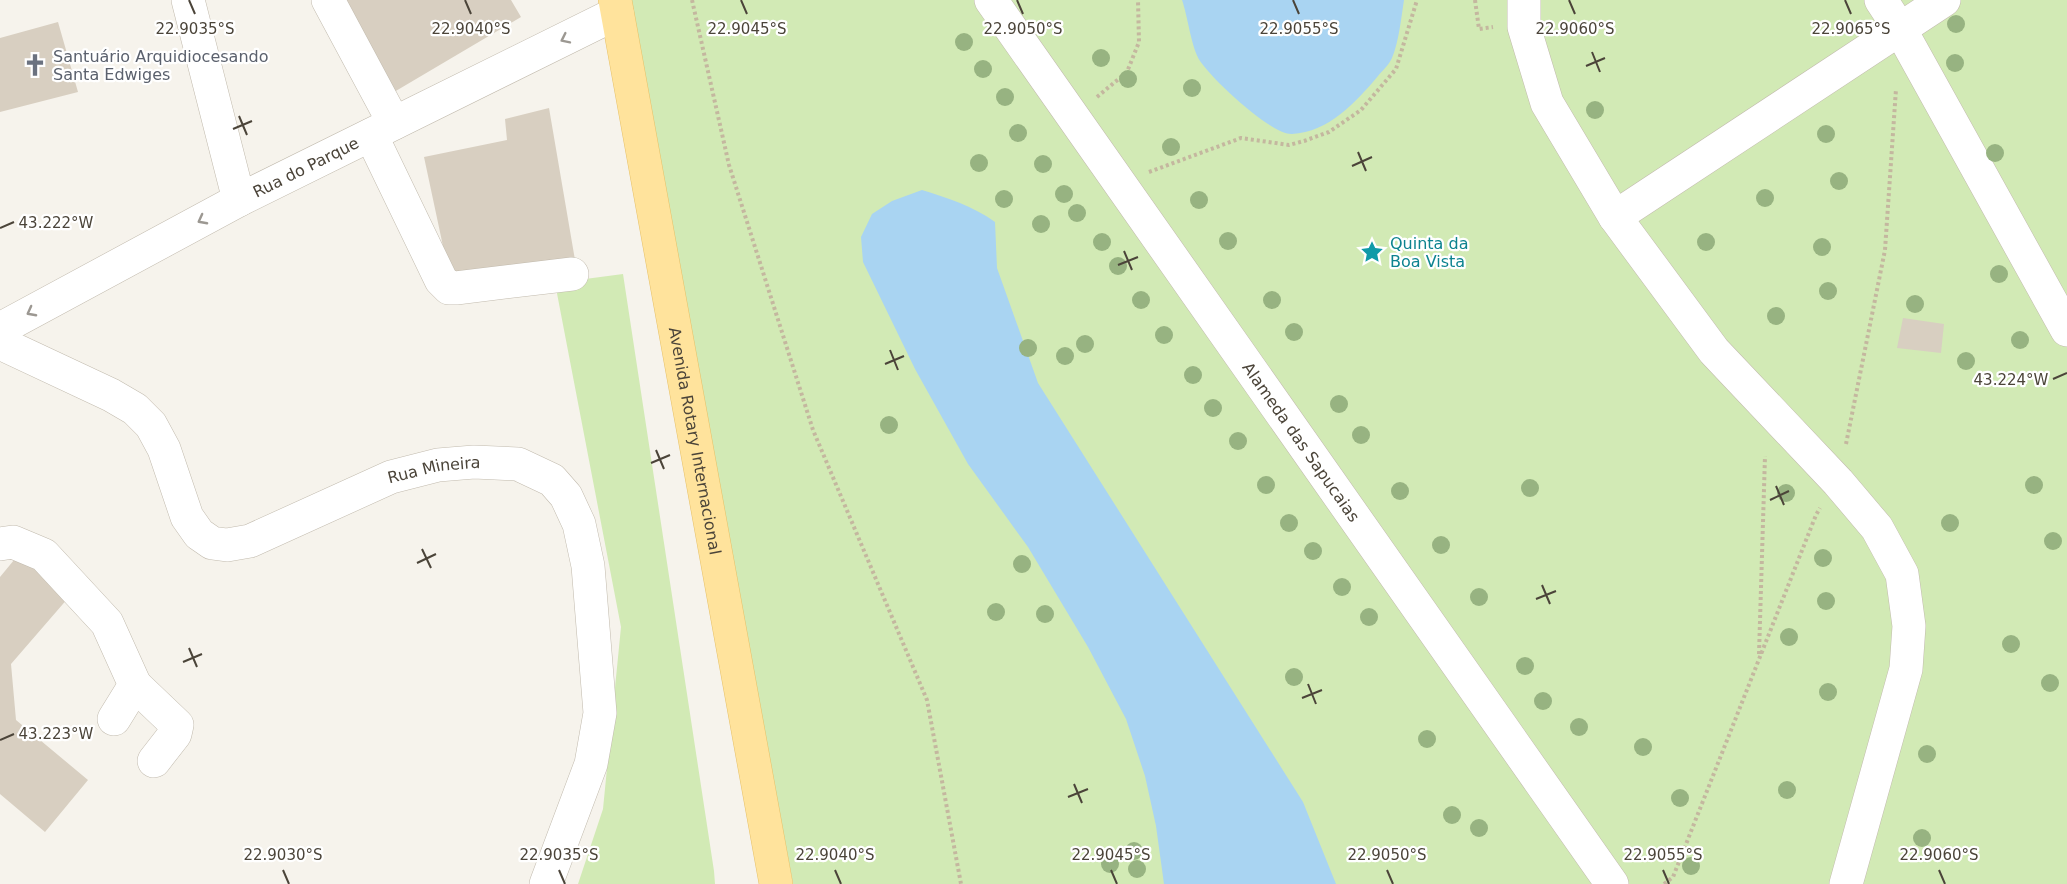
<svg xmlns="http://www.w3.org/2000/svg" width="2067" height="884" font-family="'DejaVu Sans',sans-serif">
  <style>
    .green { fill: #d2eab5 }
    .water { fill: #a9d4f2 }
    .building { fill: #d8cfc1 }
    .lines { fill: none; stroke-linecap: round; stroke-linejoin: round }
    .minor-casing { stroke: #c2bbae; stroke-width: 34 }
    .major-casing { stroke: #e6c16a; stroke-width: 34 }
    .path { stroke: #c4b79f; stroke-width: 4; stroke-dasharray: 3 3; stroke-linecap: butt }
    .minor { stroke: #fff; stroke-width: 33 }
    .major { stroke: #ffe39c; stroke-width: 33 }
    .tree { fill: #97b381 }
    .oneway { stroke: #9c9892 }
    .ticks { fill: none; stroke: #4b4439; stroke-width: 2 }
    .labels { text-anchor: middle; dominant-baseline: central; stroke-width: 4.5; stroke-linejoin: round; paint-order: stroke }
    .worship-label { font-size: 16px; fill: #5b616d; stroke: #fff; text-anchor: start }
    .street-label { font-size: 16px; fill: #4b4439; stroke: #fff }
    .culture-label { font-size: 16px; fill: #0d838f; stroke: #fff; text-anchor: start }
    .ticks-label { font-size: 15px; text-anchor: middle; fill: #4b4439; stroke: #fff; stroke-width: 4.5; stroke-linejoin: round; paint-order: stroke }
  </style>
  <rect width="100%" height="100%" fill="#f6f3ec"/>
  <path class="green" d="M631,0H2067V884H793L721,503Z
    M623,274L714,871L715,884H578L603,809L621,627L555,283Z"/>
  <path class="water" d="M1182,0H1404C1401,19 1399,41 1392,58C1389,65 1382,71 1378,76C1356,102 1329,132 1292,134C1271,135 1212,79 1200,61C1191,47 1188,17 1182,0Z
    M922,190C948,198 973,206 995,222L997,268L1038,383L1303,802L1336,884H1164L1156,826L1145,776L1126,719L1088,647L1028,547L968,464L915,369L863,262L861,237L872,214L892,201Z"/>
  <path class="building" d="M339,0H511L521,17L389,95Z
    M58,22L78,92L0,112V38Z
    M549,108L575,260L450,279L424,157L507,140L505,119Z
    M1903,318L1944,324L1941,353L1897,348Z
    M19,554L69,597L11,664L16,720L88,780L45,832L0,794V577Z"/>
  <g class="lines">
    <g class="minor-casing">
      <g id="minor">
        <path d="M188,0L239,200"/>
        <path d="M328,0L394,123"/>
        <path id="s1" d="M991,0L1612,884"/>
        <path d="M1524,0V27L1547,103L1615,217L1714,351L1838,482L1877,528L1902,574L1909,626L1906,669L1846,884"/>
        <path d="M1881,0L1900,29L2067,330"/>
        <path d="M371,135L441,280L449,288H456L572,274"/>
        <path d="M1615,217L1944,0"/>
        <path id="s2" d="M0,329L239,200L617,13"/>
        <path id="s3" d="M0,343L111,395L135,409L151,425L164,449L187,517L199,534L212,543L227,545L250,541L391,477L438,465L474,462L518,464L552,480L566,496L579,524L588,566L600,713L591,764L546,884"/>
        <path d="M0,544L13,542L44,555L107,623L135,685L114,719"/>
        <path d="M135,685L177,725L175,734L154,761"/>
      </g>
    </g>
    <g class="major-casing">
      <g id="major">
        <path id="s4" d="M615,0L776,884"/>
      </g>
    </g>
    <path class="path" d="M692,0L729,165L813,430L927,700L961,884
      M1475,0L1479,29L1493,27
      M1097,97L1127,72L1139,42L1138,0
      M1149,172L1241,138L1289,145L1304,141L1329,132L1361,110L1396,69L1417,0
      M1846,444L1885,250L1896,89
      M1759,654L1765,456
      M1664,884L1673,877L1816,515L1820,508"/>
    <use href="#minor" class="minor"/>
    <use href="#major" class="major"/>
  </g>
  <g class="tree">
    <circle cx="1956" cy="24" r="9"/>
    <circle cx="964" cy="42" r="9"/>
    <circle cx="1101" cy="58" r="9"/>
    <circle cx="1955" cy="63" r="9"/>
    <circle cx="983" cy="69" r="9"/>
    <circle cx="1128" cy="79" r="9"/>
    <circle cx="1192" cy="88" r="9"/>
    <circle cx="1005" cy="97" r="9"/>
    <circle cx="1595" cy="110" r="9"/>
    <circle cx="1018" cy="133" r="9"/>
    <circle cx="1826" cy="134" r="9"/>
    <circle cx="1171" cy="147" r="9"/>
    <circle cx="1995" cy="153" r="9"/>
    <circle cx="979" cy="163" r="9"/>
    <circle cx="1043" cy="164" r="9"/>
    <circle cx="1839" cy="181" r="9"/>
    <circle cx="1064" cy="194" r="9"/>
    <circle cx="1765" cy="198" r="9"/>
    <circle cx="1004" cy="199" r="9"/>
    <circle cx="1199" cy="200" r="9"/>
    <circle cx="1077" cy="213" r="9"/>
    <circle cx="1041" cy="224" r="9"/>
    <circle cx="1228" cy="241" r="9"/>
    <circle cx="1102" cy="242" r="9"/>
    <circle cx="1706" cy="242" r="9"/>
    <circle cx="1822" cy="247" r="9"/>
    <circle cx="1118" cy="266" r="9"/>
    <circle cx="1999" cy="274" r="9"/>
    <circle cx="1828" cy="291" r="9"/>
    <circle cx="1141" cy="300" r="9"/>
    <circle cx="1272" cy="300" r="9"/>
    <circle cx="1915" cy="304" r="9"/>
    <circle cx="1776" cy="316" r="9"/>
    <circle cx="1294" cy="332" r="9"/>
    <circle cx="1164" cy="335" r="9"/>
    <circle cx="2020" cy="340" r="9"/>
    <circle cx="1085" cy="344" r="9"/>
    <circle cx="1028" cy="348" r="9"/>
    <circle cx="1065" cy="356" r="9"/>
    <circle cx="1966" cy="361" r="9"/>
    <circle cx="1193" cy="375" r="9"/>
    <circle cx="1339" cy="404" r="9"/>
    <circle cx="1213" cy="408" r="9"/>
    <circle cx="889" cy="425" r="9"/>
    <circle cx="1361" cy="435" r="9"/>
    <circle cx="1238" cy="441" r="9"/>
    <circle cx="1266" cy="485" r="9"/>
    <circle cx="2034" cy="485" r="9"/>
    <circle cx="1530" cy="488" r="9"/>
    <circle cx="1400" cy="491" r="9"/>
    <circle cx="1786" cy="493" r="9"/>
    <circle cx="1289" cy="523" r="9"/>
    <circle cx="1950" cy="523" r="9"/>
    <circle cx="2053" cy="541" r="9"/>
    <circle cx="1441" cy="545" r="9"/>
    <circle cx="1313" cy="551" r="9"/>
    <circle cx="1823" cy="558" r="9"/>
    <circle cx="1022" cy="564" r="9"/>
    <circle cx="1342" cy="587" r="9"/>
    <circle cx="1479" cy="597" r="9"/>
    <circle cx="1826" cy="601" r="9"/>
    <circle cx="996" cy="612" r="9"/>
    <circle cx="1045" cy="614" r="9"/>
    <circle cx="1369" cy="617" r="9"/>
    <circle cx="1789" cy="637" r="9"/>
    <circle cx="2011" cy="644" r="9"/>
    <circle cx="1525" cy="666" r="9"/>
    <circle cx="1294" cy="677" r="9"/>
    <circle cx="2050" cy="683" r="9"/>
    <circle cx="1828" cy="692" r="9"/>
    <circle cx="1543" cy="701" r="9"/>
    <circle cx="1579" cy="727" r="9"/>
    <circle cx="1427" cy="739" r="9"/>
    <circle cx="1643" cy="747" r="9"/>
    <circle cx="1927" cy="754" r="9"/>
    <circle cx="1787" cy="790" r="9"/>
    <circle cx="1680" cy="798" r="9"/>
    <circle cx="1452" cy="815" r="9"/>
    <circle cx="1479" cy="828" r="9"/>
    <circle cx="1922" cy="838" r="9"/>
    <circle cx="1134" cy="851" r="9"/>
    <circle cx="1110" cy="864" r="9"/>
    <circle cx="1691" cy="866" r="9"/>
    <circle cx="1137" cy="869" r="9"/>
  </g>
  <defs><path id="oneway-chevron" d="M-2-3.5L2.5 0L-2 3.5" fill="none" stroke-width="1.6" stroke-linecap="round" stroke-linejoin="round" transform="scale(1.5)"/></defs>
  <g class="oneway">
    <use href="#oneway-chevron" transform="translate(565 39) rotate(154)"/>
    <use href="#oneway-chevron" transform="translate(202 220) rotate(152)"/>
    <use href="#oneway-chevron" transform="translate(31 312) rotate(152)"/>
  </g>
  <path class="ticks" d="M189,0L195,14M465,0L471,14M741,0L747,14M1017,0L1023,14M1293,0L1299,14M1569,0L1575,14M1845,0L1851,14M1592,52L1600,72M1586,66L1605,58M239,116L247,135M233,129L252,121M1358,152L1366,171M1352,166L1372,157M0,228L14,222M1124,251L1132,270M1118,265L1138,257M890,350L898,370M885,364L904,356M2053,379L2067,373M656,450L664,469M651,463L670,455M1776,486L1784,505M1770,500L1789,491M422,549L431,568M417,563L436,554M1542,585L1550,604M1536,599L1556,591M189,648L197,667M183,662L202,654M1308,684L1316,704M1302,698L1322,690M0,740L14,734M1074,784L1082,803M1068,797L1088,789M283,870L289,884M559,870L565,884M835,870L841,884M1111,870L1117,884M1387,870L1393,884M1663,870L1669,884M1939,870L1945,884"/>
  <defs>
    <g id="church-bare" transform="scale(1.8)"><path d="M-1.2-6h2.4v3.5h3.3v2.4h-3.3V6h-2.4V-.1h-3.3v-2.4h3.3Z" fill="#6b7280" stroke="#fff" stroke-width="2.5" paint-order="stroke"/></g>
    <g id="sight-bare" transform="scale(1.8)"><path d="M0-6L1.8-2.2L6-1.7L2.9 1.2L3.7 5.4L0 3.3L-3.7 5.4L-2.9 1.2L-6-1.7L-1.8-2.2Z" fill="#0f9aa8" stroke="#fff" stroke-width="2.5" paint-order="stroke"/></g>
  </defs>
  <g fill-rule="evenodd">
    <use href="#church-bare" x="35" y="65"/>
    <use href="#sight-bare" x="1372" y="252"/>
  </g>
  <g class="labels">
    <g class="worship-label">
      <text x="53" y="56">Santuário Arquidiocesando<tspan x="53" dy="18">Santa Edwiges</tspan></text>
    </g>
    <g class="street-label">
      <text stroke="none"><textPath href="#s2" startOffset="346">Rua do Parque</textPath></text>
      <text stroke="none"><textPath href="#s4" startOffset="448">Avenida Rotary Internacional</textPath></text>
      <text stroke="none"><textPath href="#s1" startOffset="540">Alameda das Sapucaias</textPath></text>
      <text stroke="none"><textPath href="#s3" startOffset="546">Rua Mineira</textPath></text>
    </g>
    <g class="culture-label">
      <text x="1390" y="243">Quinta da<tspan x="1390" dy="18">Boa Vista</tspan></text>
    </g>
  </g>
  <g class="ticks-label">
    <text x="195" y="34">22.9035°S</text>
    <text x="471" y="34">22.9040°S</text>
    <text x="747" y="34">22.9045°S</text>
    <text x="1023" y="34">22.9050°S</text>
    <text x="1299" y="34">22.9055°S</text>
    <text x="1575" y="34">22.9060°S</text>
    <text x="1851" y="34">22.9065°S</text>
    <text x="56" y="228">43.222°W</text>
    <text x="2011" y="385">43.224°W</text>
    <text x="56" y="739">43.223°W</text>
    <text x="283" y="860">22.9030°S</text>
    <text x="559" y="860">22.9035°S</text>
    <text x="835" y="860">22.9040°S</text>
    <text x="1111" y="860">22.9045°S</text>
    <text x="1387" y="860">22.9050°S</text>
    <text x="1663" y="860">22.9055°S</text>
    <text x="1939" y="860">22.9060°S</text>
  </g>
</svg>
